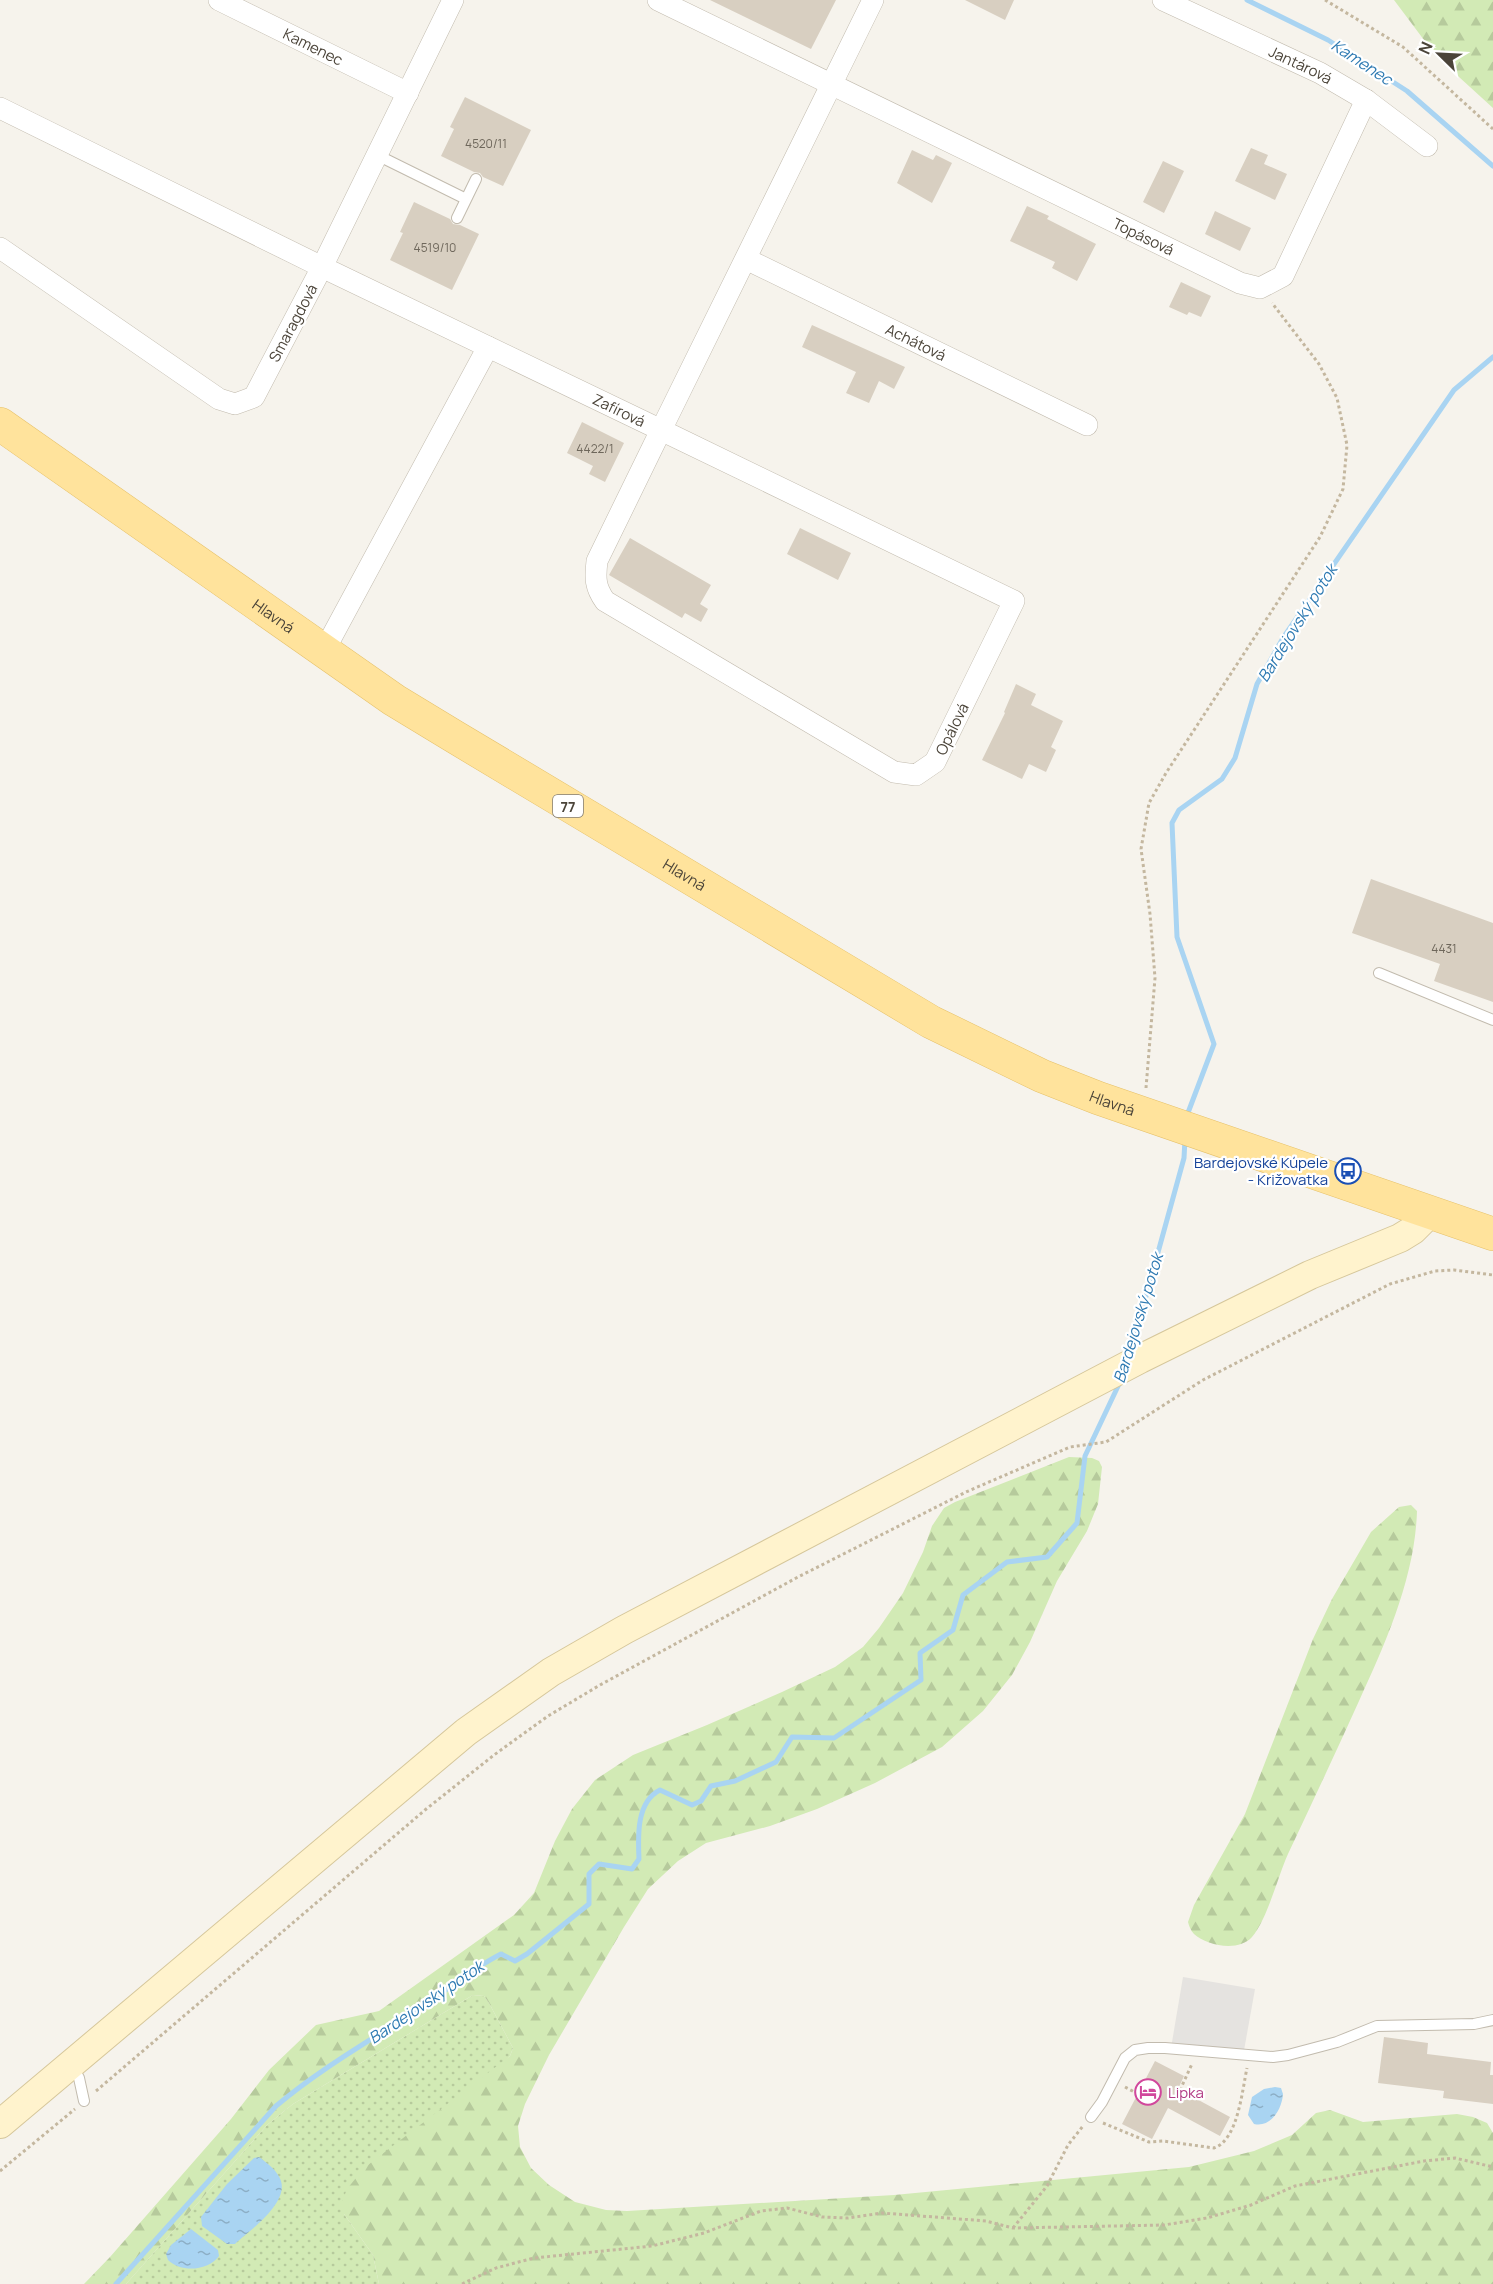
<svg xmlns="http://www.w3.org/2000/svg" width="1493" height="2284" font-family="Manrope,sans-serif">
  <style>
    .grass { fill: url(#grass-dots) }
    .forest { fill: url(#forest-firs) }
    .parking { fill: #e5e3e0 }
    .water { fill: url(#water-ripples) }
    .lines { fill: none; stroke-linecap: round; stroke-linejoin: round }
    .stream { stroke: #a9d4f2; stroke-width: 5 }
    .building { fill: #d8cfc1 }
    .lane-casing { stroke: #c2bbae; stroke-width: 12 }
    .street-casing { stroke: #c2bbae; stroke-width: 22 }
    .secondary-casing { stroke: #d6c79b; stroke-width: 30 }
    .primary-casing { stroke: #e6c16a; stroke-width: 34 }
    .path { stroke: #c4b79f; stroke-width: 3; stroke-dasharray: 3 3; stroke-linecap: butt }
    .lane { stroke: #fff; stroke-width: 10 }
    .street { stroke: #fff; stroke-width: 21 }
    .secondary { stroke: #fff3cd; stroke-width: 28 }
    .primary { stroke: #ffe39c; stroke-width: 33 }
    .labels { text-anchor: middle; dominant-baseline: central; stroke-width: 4.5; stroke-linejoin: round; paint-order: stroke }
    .number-label { font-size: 12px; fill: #6e675b }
    .shield { fill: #fff; stroke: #817c74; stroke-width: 1.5 }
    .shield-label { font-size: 14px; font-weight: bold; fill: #4b4439 }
    .street-label { font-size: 15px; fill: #4b4439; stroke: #fff }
    .transit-label { font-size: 15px; fill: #164399; stroke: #fff; text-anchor: end }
    .hotel-label { font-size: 15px; fill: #b23c85; stroke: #fff; text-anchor: start }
    .water-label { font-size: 16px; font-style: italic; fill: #2e7ab2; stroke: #fff }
  </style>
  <defs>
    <pattern id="grass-dots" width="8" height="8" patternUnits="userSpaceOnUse" patternTransform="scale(1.5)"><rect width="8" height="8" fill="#d2eab5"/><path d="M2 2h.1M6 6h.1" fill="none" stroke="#b6ca9c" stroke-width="1.8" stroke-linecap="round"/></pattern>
    <pattern id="forest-firs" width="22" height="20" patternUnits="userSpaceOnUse" patternTransform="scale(1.5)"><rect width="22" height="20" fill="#d2eab5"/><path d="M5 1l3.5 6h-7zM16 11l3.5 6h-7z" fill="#b6ca9c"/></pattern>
    <pattern id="water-ripples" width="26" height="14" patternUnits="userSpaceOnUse" patternTransform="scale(1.5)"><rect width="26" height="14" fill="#a9d4f2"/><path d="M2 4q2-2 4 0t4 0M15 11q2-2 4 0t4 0" fill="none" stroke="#8caec5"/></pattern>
  </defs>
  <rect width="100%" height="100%" fill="#f6f3ec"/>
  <path class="grass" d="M473,1995L484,1996L489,2003L513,2048L510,2056L344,2214L373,2255L379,2284H126L267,2125L293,2104Z"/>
  <path class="forest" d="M1394,0H1493V108L1436,56Z
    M1069,1457L1092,1458L1099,1461L1102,1467L1098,1504L1087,1531L1057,1581L1030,1642L1012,1675L983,1711L942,1747L875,1783L817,1809L770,1826L706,1843L678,1861L648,1889L624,1927L549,2055L525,2104L518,2126L520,2147L531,2168L549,2185L575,2202L606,2210L627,2211L894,2195L1189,2167L1254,2151L1292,2135L1316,2113L1330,2110L1363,2122L1457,2114L1473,2117L1487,2123L1493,2133V2284H379L373,2255L344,2214L342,2202L347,2189L364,2168L510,2056L513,2048L489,2003L484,1996L473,1995L293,2104L267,2125L126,2284H84L110,2257L231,2119L269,2070L316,2025L379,2011L514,1915L534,1893L555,1841L572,1809L595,1780L633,1755L707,1725L782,1692L835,1667L863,1647L879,1628L903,1593L923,1552L932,1526L944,1508L955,1502Z
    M1411,1505L1417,1511C1415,1577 1386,1642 1359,1701C1336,1752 1312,1803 1288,1854C1278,1876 1267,1920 1252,1937C1239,1952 1207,1946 1194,1934C1191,1931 1189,1926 1188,1922L1194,1905L1245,1814L1313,1639L1332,1599L1371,1532L1399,1507Z"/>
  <path class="parking" d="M1183,1977L1255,1989L1243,2056L1171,2048Z"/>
  <path class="water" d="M1275,2087L1281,2088L1283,2094C1282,2109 1271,2128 1254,2124L1248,2115L1252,2097L1264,2089Z
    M259,2157C267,2163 278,2171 281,2181C288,2204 249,2231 235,2244H227L202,2226L201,2217L227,2184L254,2158Z
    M191,2229L218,2250L219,2256C208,2271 181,2273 168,2260L166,2254L171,2245Z"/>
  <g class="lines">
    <path class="stream" d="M1247,0L1328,40L1407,91L1493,166
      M1186,1118L1214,1044L1177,937L1172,823L1179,810L1222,779L1235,758L1257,684L1283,638L1454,390L1493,357
      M1130,1354L1184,1158L1185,1139
      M116,2284L276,2106C320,2069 369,2041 417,2010C445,1992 471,1969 501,1954L515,1961L527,1954L589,1904V1874L599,1864L632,1869L639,1859C638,1837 636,1802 660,1790L692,1805L701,1801L711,1786L735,1781L776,1762L792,1737L834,1738L921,1680L920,1653L953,1630L963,1595L1007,1562L1047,1557L1077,1523L1085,1456L1120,1382"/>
  </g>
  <path class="building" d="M710,0H836L811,49Z
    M965,0H1014L1005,20Z
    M465,97L531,130L503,186L483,177L480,173L474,172L441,156L454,129L450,127Z
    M1251,148L1268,155L1264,164L1287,174L1275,200L1235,181Z
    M912,150L933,160L936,155L952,163L932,203L897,183Z
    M1163,161L1184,171L1164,213L1143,202Z
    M414,202L450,219L453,224L460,225L479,234L452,290L390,260L403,233L400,232Z
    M1027,206L1049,216L1047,219L1096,244L1077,281L1052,268L1055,262L1010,241Z
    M1215,211L1251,228L1240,251L1205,234Z
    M1181,282L1211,296L1201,317L1189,312L1187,315L1169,307Z
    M812,325L905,367L894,389L879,381L869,403L846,393L856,372L802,347Z
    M582,422L624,443L605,482L589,474L593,466L567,453Z
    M800,528L851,553L838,580L787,554Z
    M630,538L711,585L700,604L708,609L701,622L685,613L682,618L609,575Z
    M1016,684L1036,694L1031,705L1063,721L1051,747L1056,750L1046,772L1029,764L1022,779L982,760L1005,713L1004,712Z
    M1371,879L1493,923V1002L1434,981L1440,964L1352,933Z
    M1384,2037L1428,2043L1427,2054L1491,2062L1490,2075H1493V2104L1443,2098L1444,2091L1378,2083Z
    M1155,2061L1184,2076L1178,2089L1230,2117L1220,2136L1168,2108L1152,2139L1122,2124Z"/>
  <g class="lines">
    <g class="lane-casing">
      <path id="lane" d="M377,155L466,199
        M457,218L476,179
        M1379,973L1493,1020
        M71,2064L79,2078L84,2101
        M1091,2117L1102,2102L1125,2058L1135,2050L1148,2048H1165L1273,2057L1288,2055L1337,2042L1377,2026L1474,2024L1493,2020"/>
    </g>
    <g class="street-casing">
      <g id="street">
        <path id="s1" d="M219,0L408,93"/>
        <path id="s2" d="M453,0L322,267L661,430L873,0"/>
        <path id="s3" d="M658,0L1240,283L1260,288L1283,276L1366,100"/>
        <path id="s4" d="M1163,0L1320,73L1366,100L1427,146"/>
        <path d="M0,108L322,267L254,397L235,404L219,399L0,248"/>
        <path id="s5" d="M746,259L1087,425"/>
        <path d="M661,430L1014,601L935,762L916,775L894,772L605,601C595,587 595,578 597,561Z"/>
        <path d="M324,651L488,347"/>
      </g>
    </g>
    <g class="secondary-casing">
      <path id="secondary" d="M0,2124L466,1732L551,1672L624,1630L1140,1359L1310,1275L1400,1238L1413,1230L1430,1213"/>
    </g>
    <g class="primary-casing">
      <g id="primary">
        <path id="s6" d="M0,424L394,700L455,737L931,1022L1042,1076L1098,1098L1493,1234"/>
      </g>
    </g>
    <path class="path" d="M1325,0L1403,47L1493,129
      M1146,1088L1155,978L1150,914L1141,849L1149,803L1166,773L1320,537L1343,489L1347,445L1337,398L1319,364L1272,303
      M1125,2087L1138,2094
      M1180,2090L1192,2064
      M96,2091L425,1810L494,1755L548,1716L600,1685L798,1577L966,1492L1070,1447L1106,1442L1203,1380L1390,1284L1435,1271L1454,1270L1493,1275
      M1103,2123L1149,2142L1163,2141L1214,2148C1238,2140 1242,2091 1247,2068
      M0,2171L75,2109
      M1013,2228L1047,2186L1068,2145L1083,2126
      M462,2284L496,2268L534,2258L652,2246L704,2233L761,2211L787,2208L822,2217L848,2218L882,2213L986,2221L1013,2228L1164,2225L1207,2218L1251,2205L1295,2186L1424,2161L1455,2158L1493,2167"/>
    <use href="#lane" class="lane"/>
    <use href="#street" class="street"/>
    <use href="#secondary" class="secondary"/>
    <use href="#primary" class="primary"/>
  </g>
  <defs>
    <g id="bus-ring" transform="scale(1.35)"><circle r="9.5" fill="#fff" stroke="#1a4fb4" stroke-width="1.5"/><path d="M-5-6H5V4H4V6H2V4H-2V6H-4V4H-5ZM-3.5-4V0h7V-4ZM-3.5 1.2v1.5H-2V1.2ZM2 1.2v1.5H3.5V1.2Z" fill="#1a4fb4"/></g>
    <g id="hotel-ring" transform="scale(1.35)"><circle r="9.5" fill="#fff" stroke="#d1479c" stroke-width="1.5"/><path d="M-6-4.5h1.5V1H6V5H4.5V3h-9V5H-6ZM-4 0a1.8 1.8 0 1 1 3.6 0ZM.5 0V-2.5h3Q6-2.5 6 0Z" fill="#d1479c"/></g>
  </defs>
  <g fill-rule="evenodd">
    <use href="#bus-ring" x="1348" y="1171"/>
    <use href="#hotel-ring" x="1148" y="2092"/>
  </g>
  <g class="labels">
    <g class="number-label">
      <text x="486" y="143">4520/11</text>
      <text x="435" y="247">4519/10</text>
      <text x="595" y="448">4422/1</text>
      <text x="1444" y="948">4431</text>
    </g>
    <rect class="shield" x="553" y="795" width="30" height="22" rx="4.5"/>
    <g class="shield-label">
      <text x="568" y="806">77</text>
    </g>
    <g class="street-label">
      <text stroke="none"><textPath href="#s1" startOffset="105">Kamenec</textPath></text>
      <text stroke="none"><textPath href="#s4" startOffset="152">Jantárová</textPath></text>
      <text stroke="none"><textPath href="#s3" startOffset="540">Topásová</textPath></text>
      <text transform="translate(293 323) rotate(-62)">Smaragdová</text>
      <text stroke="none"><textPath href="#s5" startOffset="189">Achátová</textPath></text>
      <text stroke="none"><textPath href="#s2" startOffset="627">Zafírová</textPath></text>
      <text stroke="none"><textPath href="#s6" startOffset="334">Hlavná</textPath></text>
      <text transform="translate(952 729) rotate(-64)">Opálová</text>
      <text stroke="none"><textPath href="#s6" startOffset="820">Hlavná</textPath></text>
      <text stroke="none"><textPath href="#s6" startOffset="1306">Hlavná</textPath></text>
    </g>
    <g class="transit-label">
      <text x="1328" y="1162">Bardejovské Kúpele<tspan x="1328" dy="17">- Križovatka</tspan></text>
    </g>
    <g class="hotel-label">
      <text x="1168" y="2092">Lipka</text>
    </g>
    <g class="water-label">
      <text transform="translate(1362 62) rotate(33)">Kamenec</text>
      <text transform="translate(1297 623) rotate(-58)">Bardejovský potok</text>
      <text transform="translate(1138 1318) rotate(-73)">Bardejovský potok</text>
      <text transform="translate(426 2002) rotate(-34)">Bardejovský potok</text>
    </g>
  </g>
  <g transform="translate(1439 54) rotate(294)" stroke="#ffffff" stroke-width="4.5" paint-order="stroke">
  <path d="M0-4.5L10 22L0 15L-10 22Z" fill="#4b4439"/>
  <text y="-9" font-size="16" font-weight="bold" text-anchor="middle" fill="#4b4439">N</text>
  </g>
</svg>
